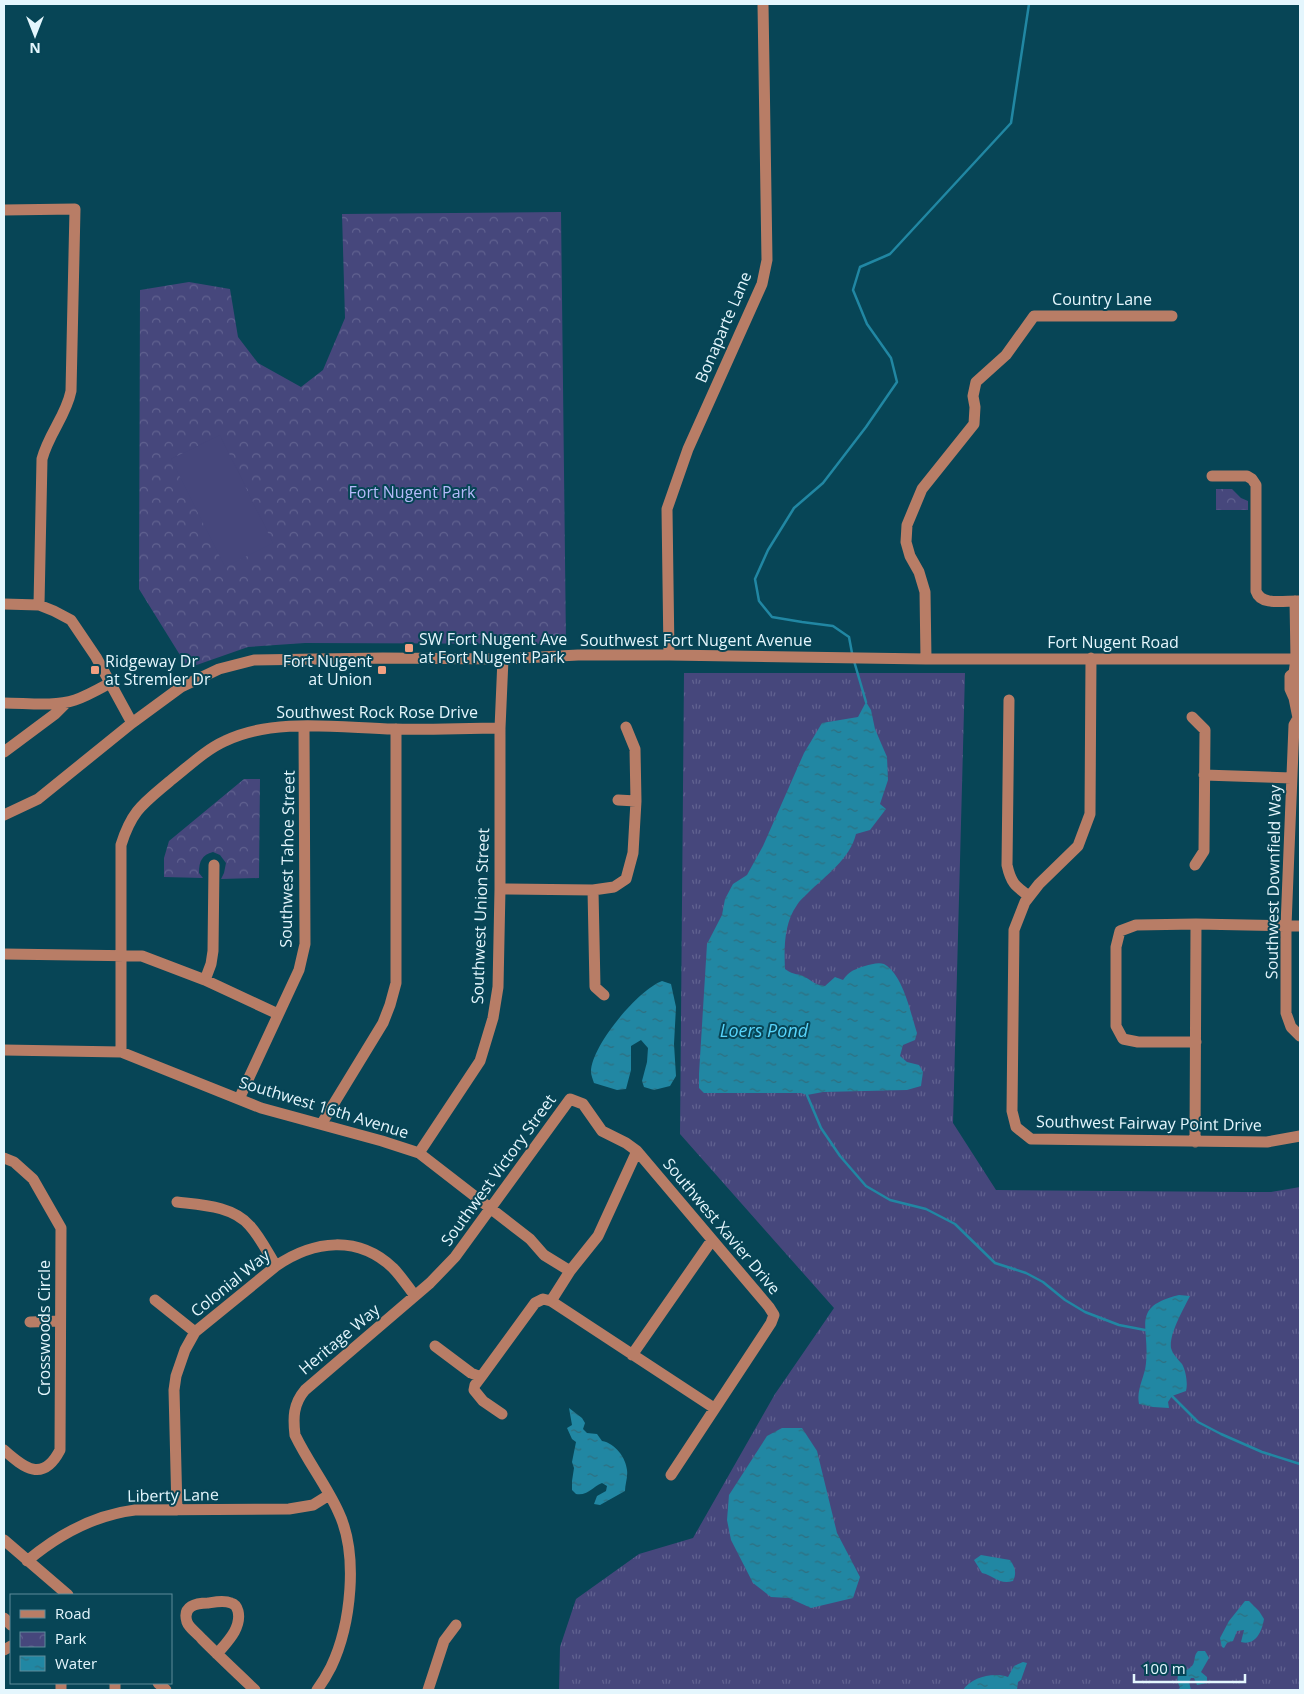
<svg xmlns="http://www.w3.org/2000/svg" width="1304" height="1694" font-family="'Open Sans',sans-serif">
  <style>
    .grass { fill: url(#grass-tufts) }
    .park { fill: url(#park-crowns) }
    .pitch { fill: #46477c }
    .water { fill: url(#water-ripples) }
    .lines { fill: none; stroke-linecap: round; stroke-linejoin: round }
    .stream { stroke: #2187a3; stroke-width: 2.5 }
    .minor { stroke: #b87d66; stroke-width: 11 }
    .poi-dot { fill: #f2a081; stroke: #074556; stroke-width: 2 }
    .labels { text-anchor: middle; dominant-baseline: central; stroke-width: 4; stroke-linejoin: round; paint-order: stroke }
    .street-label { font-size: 16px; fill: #e4f6fd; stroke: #074556 }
    .park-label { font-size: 16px; fill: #b6bafa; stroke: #074556 }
    .poi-label { font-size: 16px; fill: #e4f6fd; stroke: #074556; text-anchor: start }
    .water-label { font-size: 18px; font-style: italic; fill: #58d5fb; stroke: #074556 }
  </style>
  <defs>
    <pattern id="grass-tufts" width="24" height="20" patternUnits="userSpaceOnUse" patternTransform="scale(1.25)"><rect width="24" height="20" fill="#46477c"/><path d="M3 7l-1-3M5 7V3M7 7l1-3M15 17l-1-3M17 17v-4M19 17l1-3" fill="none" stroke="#616290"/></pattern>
    <pattern id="park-crowns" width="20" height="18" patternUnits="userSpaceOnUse" patternTransform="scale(1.25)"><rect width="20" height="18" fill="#46477c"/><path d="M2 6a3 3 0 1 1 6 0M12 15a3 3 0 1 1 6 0" fill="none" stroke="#616290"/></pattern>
    <pattern id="water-ripples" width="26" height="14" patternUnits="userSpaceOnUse" patternTransform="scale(1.25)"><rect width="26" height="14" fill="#2187a3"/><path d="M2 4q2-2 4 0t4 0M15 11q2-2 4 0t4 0" fill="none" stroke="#2f6f80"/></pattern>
  </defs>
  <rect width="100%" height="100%" fill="#074556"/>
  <path class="grass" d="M684,673H965L953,1123L996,1190L1245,1192H1271L1300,1187V1690H559L560,1647L576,1599L639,1554L693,1538L775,1394L834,1308L680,1134Z"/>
  <path class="park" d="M561,212L566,644L305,643L248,647L188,668L139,589L140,290L189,282L230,289L238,337L258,363L301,387L323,370L345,318L342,214Z
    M1216,489H1232L1241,498L1248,501V510H1216Z
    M244,779H260L259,878L221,879L224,873L226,863L220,855L213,852C202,855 199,861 199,873L203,878L164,877V858L169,841Z"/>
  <path class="pitch" d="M220,435L273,543L225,567L171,459Z"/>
  <path class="water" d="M866,702L871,710L875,729L887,757L888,780L880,804L886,809L870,830L856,834C850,859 825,876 808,893C804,897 799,901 797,905C784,923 784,948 785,969C795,976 798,973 805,977C814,982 813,984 825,986L835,977L843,980C849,971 855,969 865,966C871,964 879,962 884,964C903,974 911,1014 917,1033L915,1040L903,1045L900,1056L907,1062L919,1065L923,1072L921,1086L907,1090L823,1092L807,1095L801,1093H704L699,1088V1074L707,944L722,915L725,899L733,884L747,875L763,846L804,753L822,723L858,717Z
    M662,981L671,984L676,1007L674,1044L676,1076L670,1086L654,1090L644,1087L642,1081L647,1062L648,1048L641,1040L631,1046V1070L626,1089L617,1090L594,1083C593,1080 591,1075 591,1072C591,1046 638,990 662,981Z
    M1179,1295L1190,1296C1184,1308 1169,1334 1171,1348C1173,1355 1178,1359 1182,1364C1186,1371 1188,1384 1186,1391L1172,1396L1168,1402L1169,1408L1153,1407L1139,1404C1136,1389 1145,1377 1146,1363C1150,1326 1130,1307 1179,1295Z
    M569,1408L582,1418L585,1423L583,1429L587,1433L597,1434L602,1441C615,1443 626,1458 627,1470C628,1477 625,1485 625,1491L600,1505L594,1504L597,1496L606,1491L607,1486L602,1483C592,1487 588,1496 576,1494L572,1490V1481L574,1468L572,1462L576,1442L572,1439L567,1428L572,1425Z
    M782,1428H802L817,1451L837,1533L860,1577L853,1598L811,1608L789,1598L771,1597L753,1583L731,1540L727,1520L729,1495L767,1436Z
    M981,1555L1010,1560C1015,1567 1017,1573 1013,1581C999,1585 995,1576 982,1573L974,1560Z
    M1245,1601H1249L1259,1611L1264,1619C1262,1631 1256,1646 1241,1642L1244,1630L1237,1631L1233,1641L1227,1643L1224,1648L1222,1647L1220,1638L1229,1621Z
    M1198,1651H1205L1209,1658L1201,1672L1207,1677V1683L1197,1685L1194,1678H1191L1189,1682L1191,1690H1177L1180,1688C1172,1669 1185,1674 1192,1666C1196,1661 1193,1656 1198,1651Z
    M1023,1662L1027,1663L1021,1680L1018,1682L1017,1690H963C972,1677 993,1672 1008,1677L1014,1666Z"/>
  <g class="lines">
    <path class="stream" d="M852,653L849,637L833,626L802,622L772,617L759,601L755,579L768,550L794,508L823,483L866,427L897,382L891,358L867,324L853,290L860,267L890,254L1011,123L1029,4
      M854,661L866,702
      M807,1095L821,1128L840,1156L866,1186L890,1200L926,1209L955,1224L995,1263L1026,1273L1043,1282L1065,1300L1085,1312L1119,1325L1145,1330
      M1172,1396L1198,1422L1221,1434L1262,1452L1300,1464"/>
    <path class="minor" d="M4,210L75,209L71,391C66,416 49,433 42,459L39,605
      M1212,476H1247L1252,479L1256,485V591C1261,607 1287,600 1300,601
      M4,604L39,605L54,611L71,620L96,657L132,723
      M669,655L667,509L688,449L762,284L767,260L763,4
      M1091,658L1090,814L1078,846L1039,884L1025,902L1014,930L1012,1111L1016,1127L1031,1139L1267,1142L1300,1136
      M926,659L925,592L919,572L910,556L906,542L907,525L922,489L974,424L975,407L973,396L976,382L1006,355L1034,316H1172
      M1294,673L1298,676V691L1294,698L1298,718L1294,725L1286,926V1013L1291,1027L1300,1036
      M1294,698L1290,689V676L1294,673L1296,659L1295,601
      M1009,700L1007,865C1011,883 1015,886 1029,896
      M4,703C27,703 53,707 75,700C87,696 99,689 110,683
      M1192,717L1205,730L1204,851L1195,865
      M4,752L55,714L67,702
      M1204,775L1291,778
      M618,800L636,801
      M4,815L38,799L132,723L181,687L219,669L254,660L383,658L503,659L578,655H669L926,659H1300
      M500,889L593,890L614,887L626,879L633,853L636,801L635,749L626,727
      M593,890L595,987L604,995
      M4,954L142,956L205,980L278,1014
      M205,980L211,964L213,951L214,865
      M1196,1042H1138L1123,1039L1116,1026V947L1120,931L1136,925L1196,924L1300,926
      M4,1050L121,1052L261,1108L382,1141L419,1153L530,1239L544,1255L570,1271
      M121,1052V845C132,810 143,804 170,781C188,767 205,750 225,741C274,717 341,728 394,729C429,730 465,728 500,728
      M239,1099L299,970L305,944L304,727
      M322,1123L383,1023L390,1005L396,983V729
      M1195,1142L1196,924
      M637,1151L769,1307L774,1315L771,1323L671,1475
      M419,1153L480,1061L493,1018L498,987L500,889V728L503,659
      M4,1158L14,1162L33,1179L61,1228L60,1450C43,1483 24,1468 4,1450
      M177,1202C202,1205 233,1206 250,1226C260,1237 268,1253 276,1266
      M155,1300L195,1332
      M30,1322L60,1321
      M435,1346L471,1373L481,1377L535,1303L543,1299L551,1301L714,1408
      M632,1355L712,1240
      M481,1377L475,1385L474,1390L483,1401L502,1414
      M177,1510L174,1390L176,1376L185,1350L195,1332L276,1266C314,1240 358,1235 393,1268C401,1276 408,1287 415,1296
      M4,1540L68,1595
      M27,1561C58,1535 94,1515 135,1510L289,1509L313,1505L329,1495
      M4,1618L11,1625
      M4,1650L11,1646
      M217,1654C227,1642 242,1628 238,1611C237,1607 235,1604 231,1603C224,1600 215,1602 208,1603C196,1603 182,1606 187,1622C189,1628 198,1634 202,1639C219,1656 237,1673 255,1690
      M61,1683V1690
      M158,1683L166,1690
      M115,1690V1683
      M317,1690C322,1683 327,1675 331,1667C351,1625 359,1554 338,1511C326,1485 308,1462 295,1435C293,1418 293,1404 305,1390L430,1283L455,1257L570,1099L583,1104L602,1131L626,1143L637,1151L598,1236L570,1271L551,1301
      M428,1690L444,1641L456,1625"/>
  </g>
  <g class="poi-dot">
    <rect x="404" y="643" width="10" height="10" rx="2.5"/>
    <rect x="90" y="665" width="10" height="10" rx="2.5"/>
    <rect x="377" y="665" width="10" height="10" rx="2.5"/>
  </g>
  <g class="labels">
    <g class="street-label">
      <text x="1102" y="299">Country Lane</text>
      <text transform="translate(723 327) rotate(-67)">Bonaparte Lane</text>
      <text x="696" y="640">Southwest Fort Nugent Avenue</text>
      <text x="1113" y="642">Fort Nugent Road</text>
      <text x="377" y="712">Southwest Rock Rose Drive</text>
      <text transform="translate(287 859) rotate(-89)">Southwest Tahoe Street</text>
      <text transform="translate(1273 882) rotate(-89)">Southwest Downfield Way</text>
      <text transform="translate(480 916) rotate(-88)">Southwest Union Street</text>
      <text transform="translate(324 1107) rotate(17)">Southwest 16th Avenue</text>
      <text transform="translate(1149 1123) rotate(1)">Southwest Fairway Point Drive</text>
      <text transform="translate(498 1170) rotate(-54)">Southwest Victory Street</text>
      <text transform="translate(722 1226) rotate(50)">Southwest Xavier Drive</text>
      <text transform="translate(230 1283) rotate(-39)">Colonial Way</text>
      <text transform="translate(44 1328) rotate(-90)">Crosswoods Circle</text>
      <text transform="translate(339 1339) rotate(-40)">Heritage Way</text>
      <text transform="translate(173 1495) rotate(-1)">Liberty Lane</text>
    </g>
    <g class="park-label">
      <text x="412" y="492">Fort Nugent Park</text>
    </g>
    <g class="poi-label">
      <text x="419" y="639">SW Fort Nugent Ave<tspan x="419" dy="18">at Fort Nugent Park</tspan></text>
      <text x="105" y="661">Ridgeway Dr<tspan x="105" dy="18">at Stremler Dr</tspan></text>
      <text x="372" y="661" text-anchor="end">Fort Nugent<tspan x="372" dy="18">at Union</tspan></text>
    </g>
    <g class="water-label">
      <text x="764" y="1030">Loers Pond</text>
    </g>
  </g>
  <rect width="1304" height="1694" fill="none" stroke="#e4f6fd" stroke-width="10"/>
  <rect x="10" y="1594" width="162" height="90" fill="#074556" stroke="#5f8c99"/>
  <rect x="20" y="1610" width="25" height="8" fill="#b87d66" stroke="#5f8c99"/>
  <text x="55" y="1619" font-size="15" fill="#e4f6fd">Road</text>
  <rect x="20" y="1632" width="25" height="15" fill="url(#park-crowns)" stroke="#5f8c99"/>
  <text x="55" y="1644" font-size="15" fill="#e4f6fd">Park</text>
  <rect x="20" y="1656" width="25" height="15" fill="url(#water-ripples)" stroke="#5f8c99"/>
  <text x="55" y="1669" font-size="15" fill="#e4f6fd">Water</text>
  <g transform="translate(35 35) rotate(180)" stroke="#074556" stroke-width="4" paint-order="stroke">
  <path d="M0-4L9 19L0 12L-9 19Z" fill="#e4f6fd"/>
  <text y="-8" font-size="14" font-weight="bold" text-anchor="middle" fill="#e4f6fd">N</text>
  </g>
  <path d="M1134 1674v8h111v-8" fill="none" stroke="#e4f6fd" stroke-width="2.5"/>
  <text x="1142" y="1674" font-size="15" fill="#e4f6fd" stroke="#074556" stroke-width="4" paint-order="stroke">100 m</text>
</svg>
